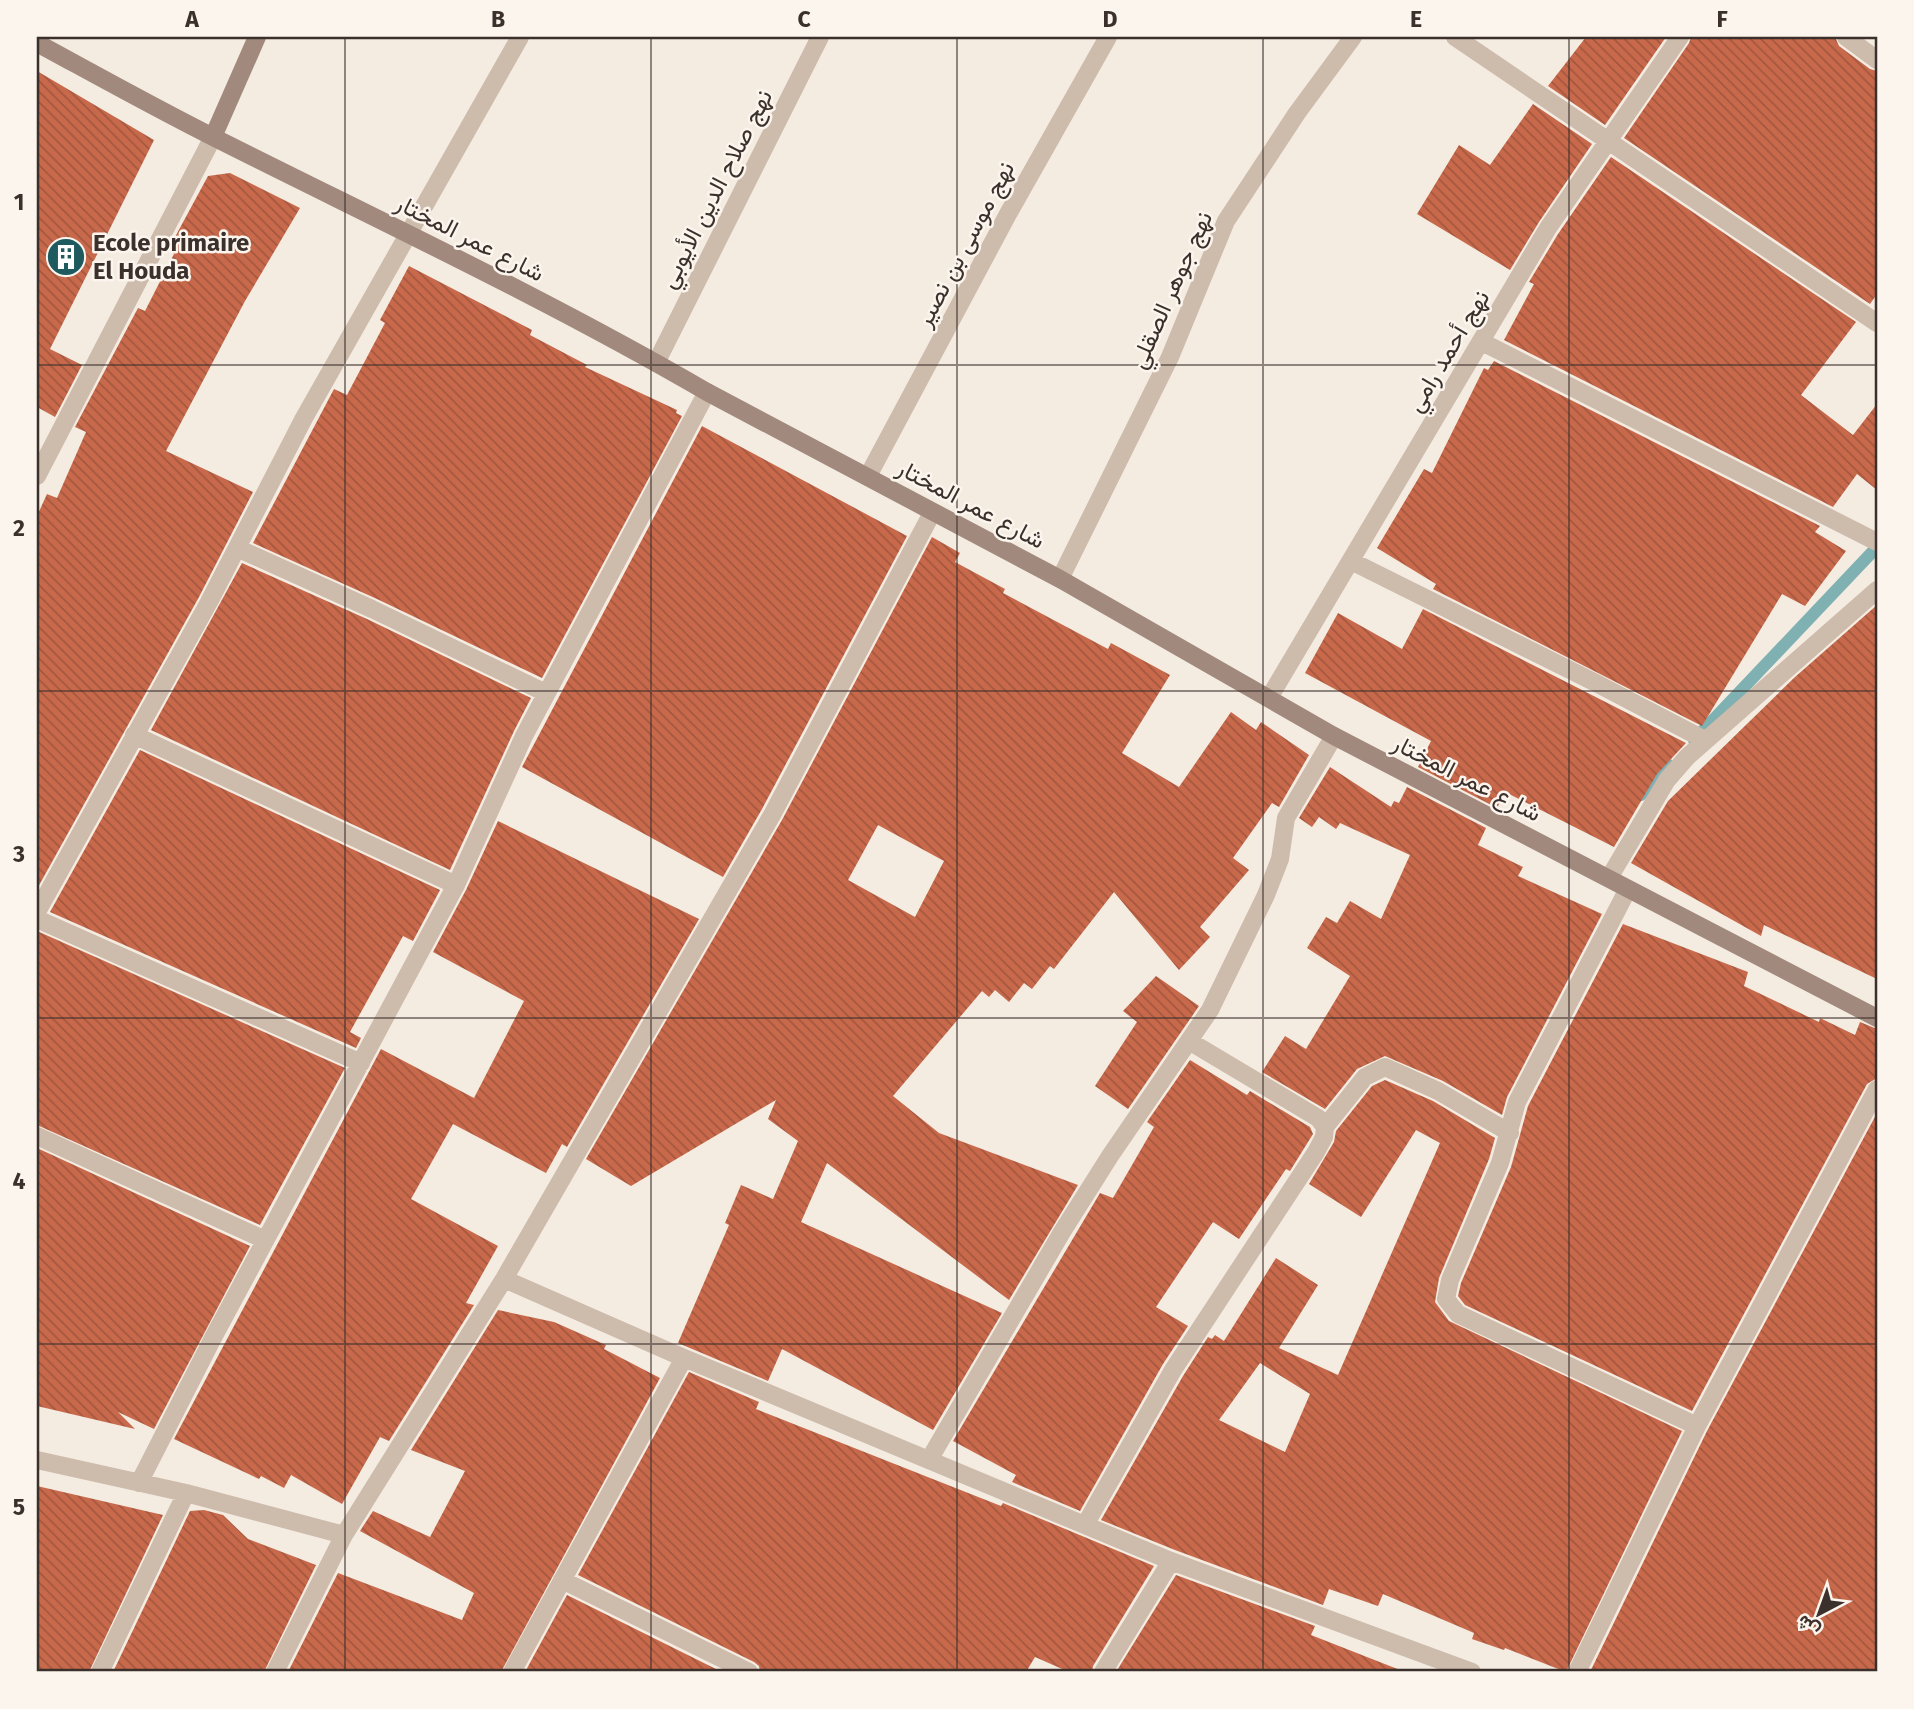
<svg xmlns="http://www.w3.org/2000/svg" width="1914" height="1709" font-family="'Fira Sans',Vazirmatn,sans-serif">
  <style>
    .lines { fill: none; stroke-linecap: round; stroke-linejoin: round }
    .stream { stroke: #7fb0b2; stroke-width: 12 }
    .building { fill: url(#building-back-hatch); fill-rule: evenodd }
    .street { stroke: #cdbbac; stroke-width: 18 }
    .secondary { stroke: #a18a7d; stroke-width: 18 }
    .grid { fill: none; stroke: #3b302b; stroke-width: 2; stroke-opacity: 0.55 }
    .labels { text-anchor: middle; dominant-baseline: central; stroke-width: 5; stroke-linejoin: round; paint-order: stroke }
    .street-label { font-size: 24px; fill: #3b302b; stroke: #fbf5ee }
    .poi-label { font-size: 24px; font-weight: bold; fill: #3b302b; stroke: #fbf5ee; text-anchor: start }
    .neatline { fill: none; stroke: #3b302b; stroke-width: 2.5 }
    .grid-label { font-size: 23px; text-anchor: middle; font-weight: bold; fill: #3b302b }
  </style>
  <defs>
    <pattern id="building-back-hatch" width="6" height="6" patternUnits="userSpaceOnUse" patternTransform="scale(1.75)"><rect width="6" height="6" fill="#c8694b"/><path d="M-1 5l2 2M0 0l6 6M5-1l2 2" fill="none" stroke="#a4573f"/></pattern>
  </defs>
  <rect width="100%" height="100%" fill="#f4ebe1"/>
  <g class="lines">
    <path class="stream" d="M1694,740L1877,547
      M1641,795L1669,765"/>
  </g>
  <path class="building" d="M1586,37H1666L1605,125L1548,86Z
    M1691,37H1835L1839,46L1870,69L1877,71V294L1870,304L1624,138L1689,43Z
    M37,71L154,140L50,349L82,365L55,417L37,407Z
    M1533,104L1592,144L1539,222L1510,270L1417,214L1459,145L1490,165Z
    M1611,157L1856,322L1801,395L1853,435L1877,404V490L1857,474L1833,507L1504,340L1534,284L1529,282L1558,234Z
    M230,173L300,208L245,301L166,451L253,492L199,597L37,889V516L47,494L57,498L86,432L75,427L138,308L145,311L174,254L168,250L208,176Z
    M409,266L532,330L530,335L587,365L585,367L677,410L676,413L682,416L542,678L377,599L253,543L334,389L347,395L385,323L380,320Z
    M1494,361L1820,526L1815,532L1846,551L1805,606L1782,594L1702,726L1433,589L1436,584L1377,548L1424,469L1432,473L1484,368L1488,370Z
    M702,426L907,536L762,809L723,877L522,767Z
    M932,537L960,553L955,562L1005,589L1003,593L1108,649L1111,643L1170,675L1122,753L1179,787L1231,712L1256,730L1261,722L1309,755L1279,807L1272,803L1233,858L1249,870L1200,927L1210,937L1179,970L1114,892L1054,969L1050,966L1032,989L1024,983L1009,1002L995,990L989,997L982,991L893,1096L939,1133L1078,1185L1009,1300L827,1163L801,1222L1002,1313L933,1430L782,1349L768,1381L678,1343L729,1225L725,1223L741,1185L773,1199L798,1141L768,1119L776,1100L631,1186L586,1159L782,820ZM878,825L944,861L915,917L848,880Z
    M242,563L367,619L531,698L514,731L450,870L151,730Z
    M1877,605V979L1764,925L1761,936L1631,863L1668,801L1795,677Z
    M1423,609L1686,743L1657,774L1614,847L1505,792L1497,808L1418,767L1431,741L1305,673L1338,613L1402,649Z
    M140,750L440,890L413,941L403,936L350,1032L361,1038L356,1048L50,912Z
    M1330,767L1391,807L1394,801L1399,803L1407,787L1486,828L1478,845L1523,867L1518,876L1602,914L1507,1097L1502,1115L1443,1081L1385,1056L1357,1069L1325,1109L1262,1072L1285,1036L1306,1049L1350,976L1307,948L1326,917L1337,923L1350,901L1381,919L1410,855L1340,823L1336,829L1319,817L1312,827L1299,818Z
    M498,821L699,919L567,1147L562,1144L546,1173L453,1124L411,1199L498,1246L466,1303L474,1305L389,1441L380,1437L342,1504L291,1475L284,1488L261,1476L259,1479L174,1439L381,1049L474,1098L524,1001L433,952L466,890Z
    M1623,924L1748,972L1744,986L1819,1022L1820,1018L1855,1035L1860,1022L1877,1029V1078L1867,1084L1692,1411L1465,1305L1458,1296L1461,1283L1511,1167L1528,1106Z
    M37,931L345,1068L260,1225L37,1125Z
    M1156,976L1199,1006L1128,1109L1095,1086L1137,1022L1123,1011Z
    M1190,1060L1247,1095L1250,1091L1310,1127L1313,1134L1290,1171L1286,1169L1239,1239L1213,1222L1156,1307L1188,1326L1163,1364L1080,1511L1012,1482L1016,1475L953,1441L1100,1193L1113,1198L1154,1127L1147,1122Z
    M1385,1080L1433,1101L1495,1138L1489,1159L1439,1278L1435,1302L1449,1321L1682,1431L1566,1672L1505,1648L1504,1650L1472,1639L1474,1633L1383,1594L1378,1606L1329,1589L1323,1605L1175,1550L1101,1520L1183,1376L1208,1337L1212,1339L1215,1335L1224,1341L1276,1258L1318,1285L1279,1348L1338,1375L1440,1143L1416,1130L1361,1217L1309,1184L1334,1142L1336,1131L1372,1086ZM1260,1363L1310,1394L1285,1452L1219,1420Z
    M1877,1113V1672H1590L1707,1431Z
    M37,1148L250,1246L154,1429L118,1412L135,1429L37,1406Z
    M498,1310L554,1322L606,1345L604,1349L660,1378L501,1672H288L338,1573L462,1620L474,1593L360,1531L373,1511L430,1537L465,1471L411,1450Z
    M689,1372L759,1402L756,1409L1001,1506L1003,1503L1154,1566L1093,1666L1092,1672H1069L1035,1657L1026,1672H760L759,1666L754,1662L578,1575Z
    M37,1486L163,1515L89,1672H37Z
    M204,1510L223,1515L248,1539L316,1565L264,1672H113L190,1511Z
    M1176,1575L1315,1626L1311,1635L1400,1670V1672H1116Z
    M567,1595L718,1670L717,1672H525Z"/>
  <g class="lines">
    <path class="street" d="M1455,37L1877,323
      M1846,37L1877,60
      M1482,342L1877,542
      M656,363L820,37
      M37,476L213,137
      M868,476L1008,214L1108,37
      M237,548L372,609L546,693
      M1351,561L1594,682L1705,740
      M1060,579L1170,357L1226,221L1297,113L1353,37
      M1269,698L1548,228L1680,37
      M134,735L456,885
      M1609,878L1667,780L1687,757L1877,590
      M1628,889L1517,1102L1500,1163L1450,1280L1446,1299L1458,1314L1697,1426
      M37,912L209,602L304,418L520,37
      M37,919L361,1063
      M1325,1127L1365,1077L1385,1067L1438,1091L1510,1133
      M37,1136L265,1240
      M504,1279L684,1358L1171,1561L1472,1672
      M37,1460L186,1493L344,1535
      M929,1460L1062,1232L1110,1156L1210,1010L1266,895L1280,859L1286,818L1334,736
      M139,1483L214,1336L456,885L524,736L707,392
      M1085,1525L1173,1370L1316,1152L1324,1137L1325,1127L1318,1118L1189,1041
      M562,1580L749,1672
      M100,1672L186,1493
      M275,1672L344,1535L504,1279L772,815L932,513
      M512,1672L684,1358
      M1103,1672L1171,1561
      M1577,1672L1697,1426L1877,1089"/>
    <path class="secondary" d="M37,43C96,75 155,108 215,138C380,221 547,299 707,392L1060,579L1334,736L1877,1018
      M213,137L257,37"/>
  </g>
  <path class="grid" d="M345,37V1672M651,37V1672M957,37V1672M1263,37V1672M1569,37V1672M37,365H1877M37,691H1877M37,1018H1877M37,1344H1877"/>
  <defs>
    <g id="building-disc" transform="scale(2.0125)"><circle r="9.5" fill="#1f5a5e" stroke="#fbf5ee"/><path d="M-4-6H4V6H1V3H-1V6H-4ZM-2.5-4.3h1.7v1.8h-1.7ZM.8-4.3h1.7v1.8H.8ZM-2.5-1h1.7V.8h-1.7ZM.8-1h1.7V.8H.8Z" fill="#fff"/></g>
  </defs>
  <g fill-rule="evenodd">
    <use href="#building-disc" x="66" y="257"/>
  </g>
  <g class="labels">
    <g class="street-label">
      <text transform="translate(716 189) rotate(-63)">نهج صلاح الدين الأيوبي</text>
      <text transform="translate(470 238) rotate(27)">شارع عمر المختار</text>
      <text transform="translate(965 244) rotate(-62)">نهج موسى بن نصير</text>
      <text transform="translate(1171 290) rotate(-66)">نهج جوهر الصقلي</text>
      <text transform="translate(1448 351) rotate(-59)">نهج أحمد رامي</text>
      <text transform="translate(971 504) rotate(28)">شارع عمر المختار</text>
      <text transform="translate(1467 778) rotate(27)">شارع عمر المختار</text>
    </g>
    <g class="poi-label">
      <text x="93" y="243">Ecole primaire<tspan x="93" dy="28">El Houda</tspan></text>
    </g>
  </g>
  <rect width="1914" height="1709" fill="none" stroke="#fbf5ee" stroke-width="77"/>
  <g transform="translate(1819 1614) rotate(221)" stroke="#fbf5ee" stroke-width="5" paint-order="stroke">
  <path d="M0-5L12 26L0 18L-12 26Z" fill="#3b302b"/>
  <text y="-10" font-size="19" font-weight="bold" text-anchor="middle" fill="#3b302b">ش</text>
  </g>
  <rect x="38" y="38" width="1838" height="1632" class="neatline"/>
  <g class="grid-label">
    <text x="192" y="27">A</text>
    <text x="498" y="27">B</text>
    <text x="804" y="27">C</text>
    <text x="1110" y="27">D</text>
    <text x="1416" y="27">E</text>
    <text x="1722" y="27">F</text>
    <text x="19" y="210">1</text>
    <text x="19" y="536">2</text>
    <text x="19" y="862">3</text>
    <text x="19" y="1189">4</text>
    <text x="19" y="1515">5</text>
  </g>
</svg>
